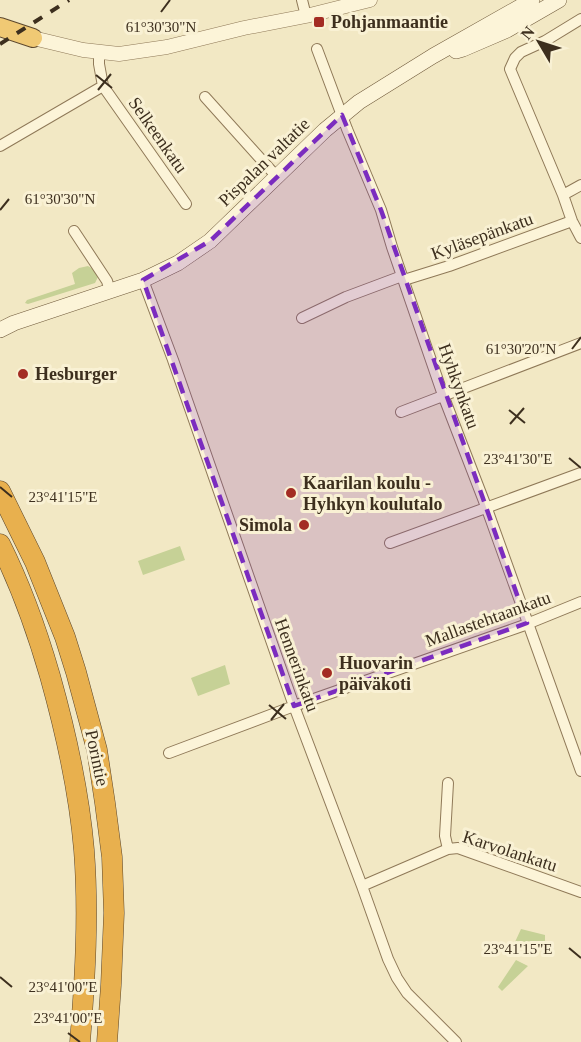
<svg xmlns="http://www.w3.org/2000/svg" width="581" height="1042" font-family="'Times New Roman',serif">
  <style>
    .green { fill: #c6d196 }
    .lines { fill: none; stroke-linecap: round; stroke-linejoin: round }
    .minor-casing { stroke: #8f7958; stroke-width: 12 }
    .tertiary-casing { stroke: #8f7958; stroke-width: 15 }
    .secondary-casing { stroke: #705a3b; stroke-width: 16 }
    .trunk-casing { stroke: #5c472d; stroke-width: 20 }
    .motorway-casing { stroke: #5c472d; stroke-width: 21 }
    .minor { stroke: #fcf4d8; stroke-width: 10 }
    .tertiary { stroke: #fcf4d8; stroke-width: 14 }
    .secondary { stroke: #fcf4d8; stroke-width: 15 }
    .trunk { stroke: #f0c974; stroke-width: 18 }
    .motorway { stroke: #e8b04e; stroke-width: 20 }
    .rail { stroke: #3d2f1e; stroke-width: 4; stroke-dasharray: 10 10; stroke-linecap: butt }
    .marked { fill: #7b2cbf; fill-opacity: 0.2; stroke: #7b2cbf; stroke-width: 4.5; stroke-dasharray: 12 8; stroke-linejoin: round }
    .ticks { fill: none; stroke: #3d2f1e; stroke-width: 2 }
    .poi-dot { fill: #a32c23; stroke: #f9f1d4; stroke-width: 2 }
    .labels { text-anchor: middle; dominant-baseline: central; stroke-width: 6; stroke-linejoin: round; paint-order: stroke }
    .poi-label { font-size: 18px; font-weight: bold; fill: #3d2f1e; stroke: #f9f1d4; text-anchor: start }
    .street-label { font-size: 18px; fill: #3d2f1e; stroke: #f9f1d4 }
    .ticks-label { font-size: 15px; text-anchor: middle; fill: #3d2f1e; stroke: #f9f1d4; stroke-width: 6; stroke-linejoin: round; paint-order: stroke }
  </style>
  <rect width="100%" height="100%" fill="#f2e8c4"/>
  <path class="green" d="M88,266L96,271L98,277L95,283L28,304L25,303L27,300L75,284L72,273L79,268Z
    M180,546L185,560L143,575L138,561Z
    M225,665L230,684L198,696L191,678Z
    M521,929L545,935V942L528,949L515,942Z
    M516,960L528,966L502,991L498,987Z"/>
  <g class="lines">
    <g class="minor-casing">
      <path id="minor" d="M302,0L306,16
        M581,19L545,41L521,52L515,58L510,69L563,195L572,221L581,238
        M317,49L347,129L381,210L392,247L443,395L487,509L581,771
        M99,52V64L103,86
        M205,97L277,177
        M0,146L103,86L186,204
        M563,195L581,185
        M74,231L107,281L110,291
        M143,280L173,360L294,706L362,886L388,959L397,978L407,993L456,1042
        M404,280L449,266L572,221
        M302,318L346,297L402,276
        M401,412L581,343
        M390,543L581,473
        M169,753L294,706L522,626L581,602
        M448,783L445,836L448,849
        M362,886L448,849L458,848L581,892"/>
    </g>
    <g class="tertiary-casing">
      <path id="tertiary" d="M33,38L83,50L119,54L167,47L244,28L306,16L370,0"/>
    </g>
    <g class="secondary-casing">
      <path id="secondary" d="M456,51L463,49L507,30L559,0
        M0,330L14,323L143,280L178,263L210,241L325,130L359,102L433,56L532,0"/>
    </g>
    <g class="trunk-casing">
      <path id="trunk" d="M0,27L33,38"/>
    </g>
    <g class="motorway-casing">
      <path id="motorway" d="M0,491L35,562L65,637L76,672L97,750L105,803L112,857L114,913L111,985L107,1042
        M0,544C21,586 37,631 50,676C66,733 79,791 84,850C89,914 85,979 80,1042"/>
    </g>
    <use href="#minor" class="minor"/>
    <use href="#tertiary" class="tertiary"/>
    <use href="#secondary" class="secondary"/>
    <use href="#trunk" class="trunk"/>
    <use href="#motorway" class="motorway"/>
    <path class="rail" d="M0,44L69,0"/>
  </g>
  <path class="marked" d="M342,115L381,210L527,623L294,706L143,280L210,241Z"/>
  <path class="ticks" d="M161,12L170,0M96,75L112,88M98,90L111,74M0,210L9,199M572,349L581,337M509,410L525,423M510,424L524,408M569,458L581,468M0,487L12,497M269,705L286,719M271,720L284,704M569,948L581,958M0,977L12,987M68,1033L80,1042"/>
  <g class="poi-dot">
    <rect x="313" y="16" width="12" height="12" rx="3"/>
    <circle cx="23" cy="374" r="6"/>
    <circle cx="291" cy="493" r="6"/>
    <circle cx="304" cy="525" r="6"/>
    <circle cx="327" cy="673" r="6"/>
  </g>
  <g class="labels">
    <g class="poi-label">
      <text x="331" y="22">Pohjanmaantie</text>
      <text x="35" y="374">Hesburger</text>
      <text x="303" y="483">Kaarilan koulu -<tspan x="303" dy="21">Hyhkyn koulutalo</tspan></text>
      <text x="292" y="525" text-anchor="end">Simola</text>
      <text x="339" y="663">Huovarin<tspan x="339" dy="21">päiväkoti</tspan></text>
    </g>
    <g class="street-label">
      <text transform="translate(158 135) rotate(55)">Selkeenkatu</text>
      <text transform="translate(264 162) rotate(-44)">Pispalan valtatie</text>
      <text transform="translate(482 236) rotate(-20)">Kyläsepänkatu</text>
      <text transform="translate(459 386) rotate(70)">Hyhkynkatu</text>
      <text transform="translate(488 619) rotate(-20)">Mallastehtaankatu</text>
      <text transform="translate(297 665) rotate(70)">Hennerinkatu</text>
      <text transform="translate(97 758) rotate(78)">Porintie</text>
      <text transform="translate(510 851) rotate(18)">Karvolankatu</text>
    </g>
  </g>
  <g class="ticks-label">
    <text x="161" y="32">61°30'30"N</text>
    <text x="60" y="204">61°30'30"N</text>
    <text x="521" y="354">61°30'20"N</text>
    <text x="518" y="464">23°41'30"E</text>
    <text x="63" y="502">23°41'15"E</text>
    <text x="518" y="954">23°41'15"E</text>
    <text x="63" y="992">23°41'00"E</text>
    <text x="68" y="1023">23°41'00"E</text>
  </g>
  <g transform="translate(539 42) rotate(309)" stroke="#f9f1d4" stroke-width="4.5" paint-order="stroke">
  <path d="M0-4.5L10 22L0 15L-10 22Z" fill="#3d2f1e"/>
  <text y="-9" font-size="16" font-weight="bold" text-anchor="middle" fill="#3d2f1e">N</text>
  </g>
</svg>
